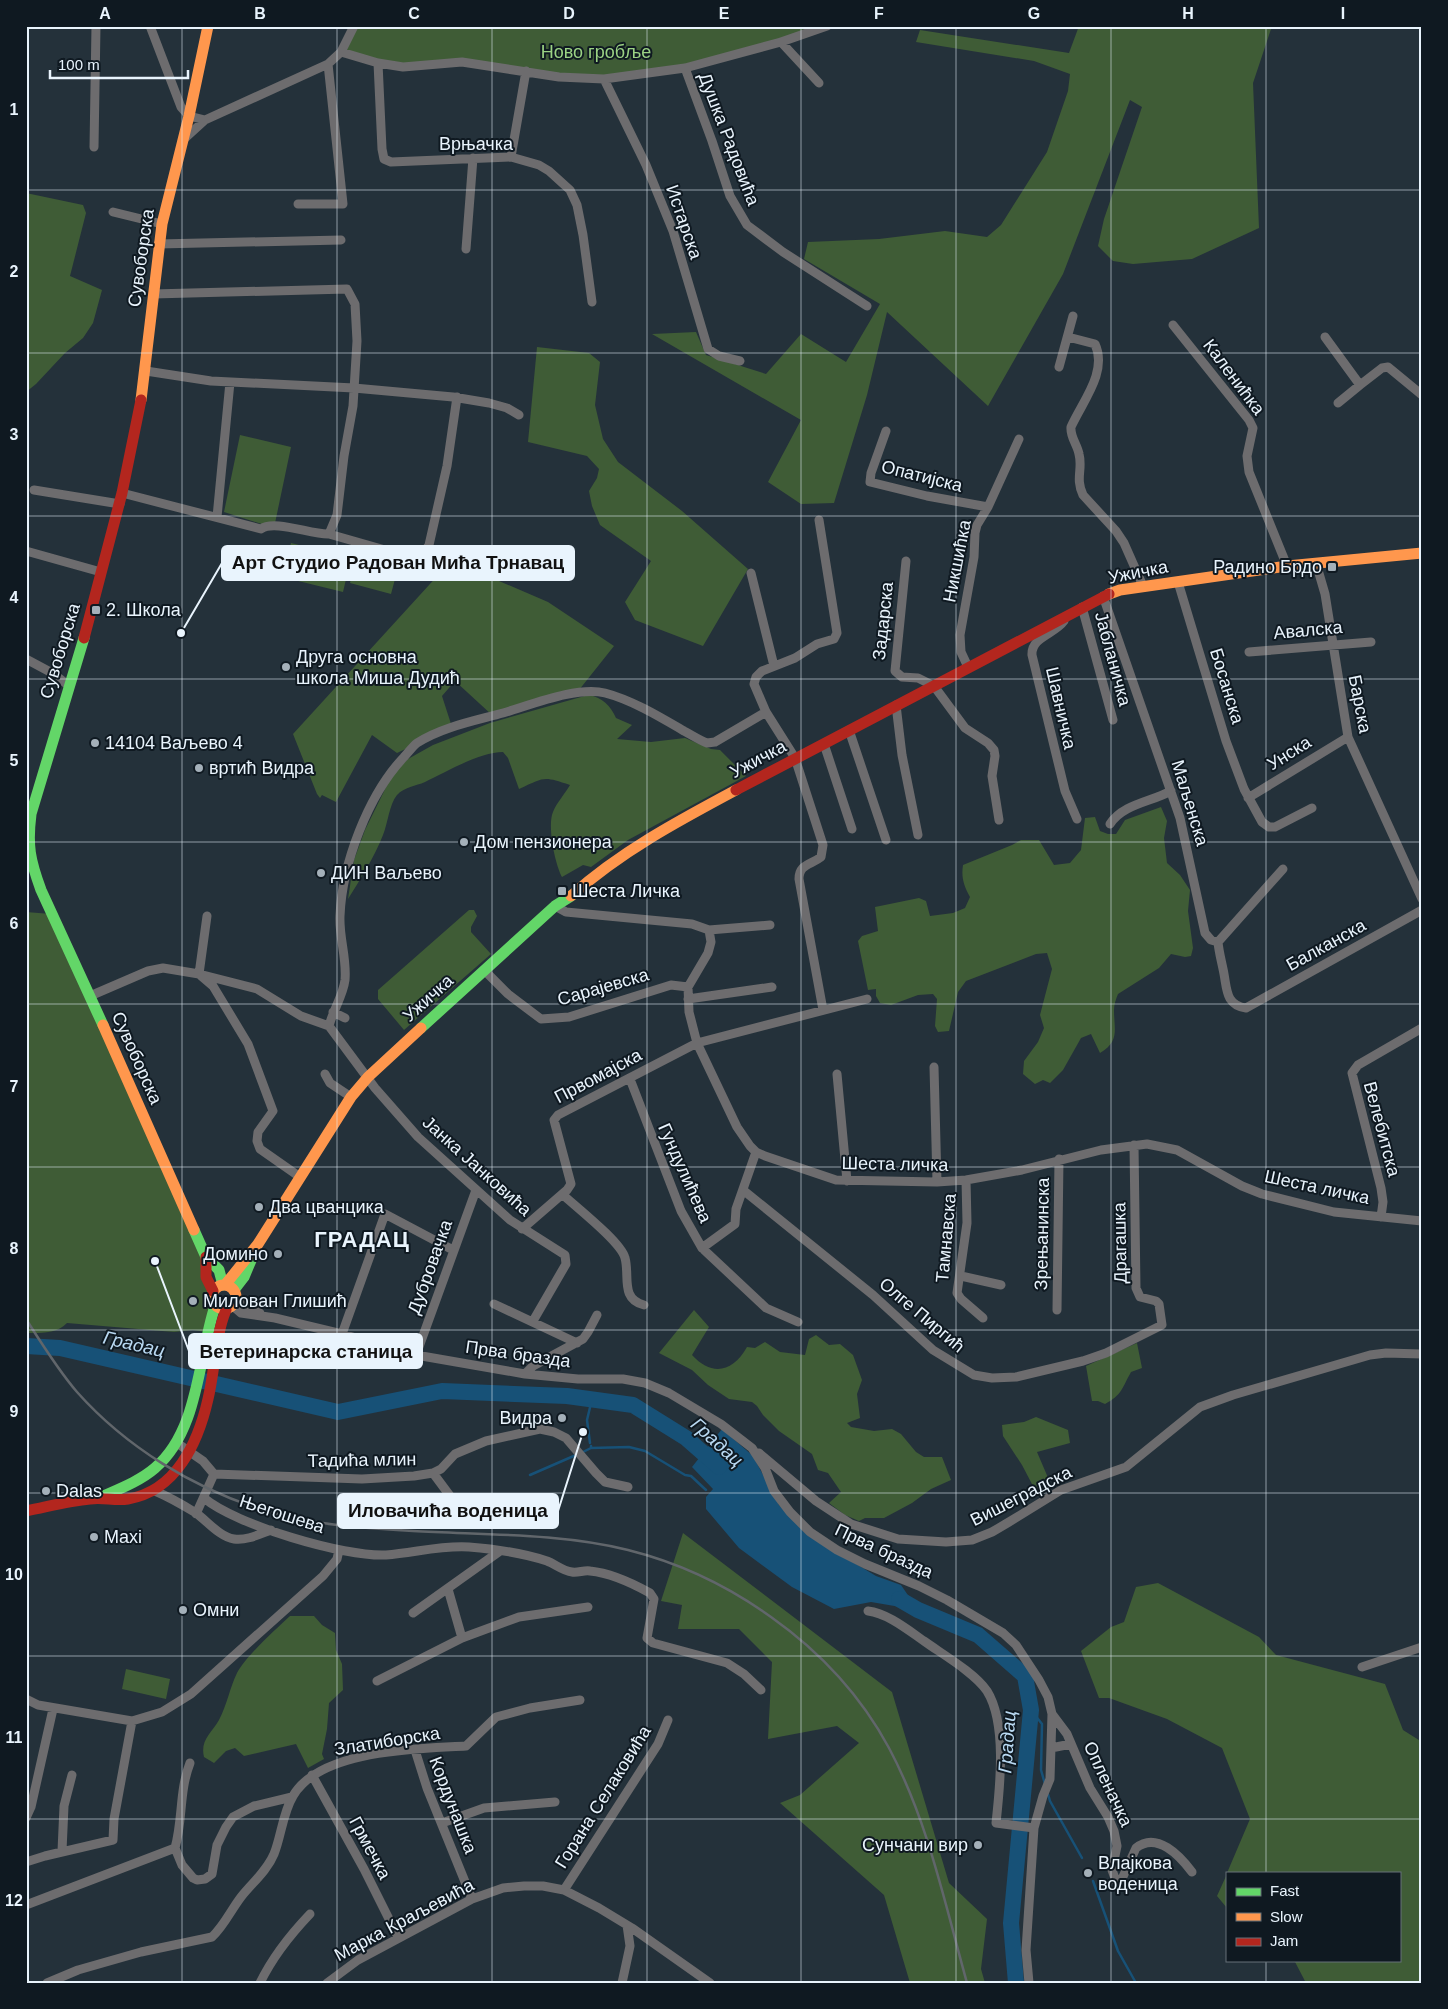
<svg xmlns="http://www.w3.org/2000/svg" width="1448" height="2009" font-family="Arial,sans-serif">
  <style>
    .green { fill: #3f5c36 }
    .water { fill: #175177 }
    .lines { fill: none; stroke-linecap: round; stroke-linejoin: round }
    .stream { stroke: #175177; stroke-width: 2.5 }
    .river { stroke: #175177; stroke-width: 16 }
    .street { stroke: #6d6c6e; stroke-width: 9 }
    .fast { stroke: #63d668; stroke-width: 11 }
    .slow { stroke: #ff974d; stroke-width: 11 }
    .jam { stroke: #b3261e; stroke-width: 11 }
    .rail { stroke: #61666b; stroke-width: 2.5 }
    .grid { fill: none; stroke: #e9f4fd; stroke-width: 1; stroke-opacity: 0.55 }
    .poi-dot { fill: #a4b0b9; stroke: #0f1921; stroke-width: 2 }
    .labels { text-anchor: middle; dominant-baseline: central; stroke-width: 4; stroke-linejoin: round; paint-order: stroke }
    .park-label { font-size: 18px; fill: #9bd284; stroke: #0f1921 }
    .street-label { font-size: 18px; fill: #e9f4fd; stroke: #0f1921 }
    .poi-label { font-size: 18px; fill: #e9f4fd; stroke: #0f1921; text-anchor: start }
    .water-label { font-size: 19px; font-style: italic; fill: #b9d9f2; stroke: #0f1921 }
    .district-label { font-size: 22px; font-weight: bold; letter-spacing: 1px; fill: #e9f4fd; stroke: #0f1921 }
    .leader { fill: none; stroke: #e9f4fd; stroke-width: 2 }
    .callout-dot { fill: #e9f4fd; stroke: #0f1921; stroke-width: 2 }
    .callout { fill: #e9f4fd; stroke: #e9f4fd; stroke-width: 2 }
    .callout-label { font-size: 19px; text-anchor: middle; font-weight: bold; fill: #111 }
    .neatline { fill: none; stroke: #e9f4fd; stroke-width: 2 }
    .grid-label { font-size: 16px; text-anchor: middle; font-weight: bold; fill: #e9f4fd }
  </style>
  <rect width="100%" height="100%" fill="#24313a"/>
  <path class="green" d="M354,26H827L685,68L604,79L462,62L412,67L341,52Z
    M1079,26H1272L1253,83L1259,228L1192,259L1133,264L1113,261L1098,246L1104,219L1142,107L1130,100L1063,274L988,406L887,312L867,395L834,503L801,504L768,482L801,420L652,334L696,332L706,355L766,374L801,334L846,362L880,304L804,259L808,242L879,239L945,231L987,237L1001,225L1047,152L1068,91L1070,74L1034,61L916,42L920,30L1069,53Z
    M26,193L83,205L86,213L70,276L102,290L93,323L83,338L65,353L36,384L26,392Z
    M537,347L589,353L600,362L595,405L603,439L618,462L682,511L748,569L703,646L635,620L625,602L651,561L600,525L592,506L589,491L597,478L599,469L587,456L528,442Z
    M240,435L291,447L274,528L224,512Z
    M291,543L351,558L343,592L282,577Z
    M357,557L398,568L391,594L350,583Z
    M471,569L548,602L614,646L579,690L492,715L455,681L442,696L452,727L397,753L372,735L336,802L322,795L320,798L317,794L293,734L440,573Z
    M588,695C602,697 611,706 616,718L632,725L617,739L651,742L685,738L711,749L720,750L746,776L628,840L591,867L583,865L562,877C555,864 547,826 553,812C557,802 565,794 570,785C543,776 545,777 519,789L508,758L503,752C480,752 446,772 425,782C416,786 404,787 397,795C389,805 388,823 383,835C374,858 361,878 348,899L354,860L365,830L392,775L408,759L433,745L490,723Z
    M1161,807L1167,821L1164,838L1167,863L1180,875L1190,890L1188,911L1193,948L1191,956L1185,957L1171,954L1159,968L1118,994C1116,999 1114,1004 1114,1010C1114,1030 1120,1041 1100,1053L1091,1034L1081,1038L1063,1070L1050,1083L1043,1080L1035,1084L1023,1074L1024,1061L1038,1042L1044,1028L1040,1015L1052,969L1047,953L1036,954L966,981L958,992L949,1031L938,1032L935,1026L937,999L933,994L918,995L891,1005L880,1003L876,996V989L868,990L858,941L862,936L878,931L875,907L919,898L926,901L930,916L953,913L965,908L970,897C964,886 961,878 963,865L1012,845L1021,840H1039L1054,865L1070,863L1081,850L1085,818L1095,817L1100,831L1108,834H1116L1125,820Z
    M469,910H474L477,916L471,927V932L491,954L404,1030L378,999V990Z
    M26,912L51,914L206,1257L212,1303L206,1332L193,1330L174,1332L67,1323C57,1334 40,1333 26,1333Z
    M694,1310L709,1327L692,1355C712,1377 733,1372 747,1347L755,1348L765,1342L780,1352L805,1355L809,1339L816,1335L829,1345L840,1344L853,1355L862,1380L857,1394L860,1418L847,1423L851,1427L874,1431L892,1429L901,1434L916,1452L924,1457H942L951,1480L931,1489L912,1503L884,1518H865L859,1521L845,1515L829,1503L841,1492L828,1473L818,1470L812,1454L779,1431L763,1415L757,1406L752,1402L729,1399L708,1385L692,1370L659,1353Z
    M1137,1343L1142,1368L1131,1372C1122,1388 1122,1395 1105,1404L1098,1401H1092L1086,1366Z
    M1036,1417L1068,1430L1070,1443L1037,1452L1052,1487L1041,1495L1033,1486L1022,1465L1003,1436L1002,1425L1024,1422Z
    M683,1533L892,1692L949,1883L987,1919L981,1969L985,1983H910L884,1895L780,1803L800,1795L859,1743L837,1726L768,1739L772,1662L739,1629H678L682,1605L661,1601Z
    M1158,1583L1259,1637L1276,1655L1385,1684L1403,1730L1422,1742V1983H1306L1294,1960H1399V1873H1227L1250,1819L1222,1748L1167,1719L1109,1698H1099L1081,1651L1111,1627L1124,1622L1136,1587Z
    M290,1616H314L322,1625L335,1633L336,1650L342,1664L343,1690L329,1703L327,1729L322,1754L324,1759L308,1768L296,1744L244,1756L235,1748L226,1751L214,1763L204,1757C200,1740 211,1734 219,1720C227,1705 230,1687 237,1673C246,1656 276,1629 290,1616Z
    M126,1669L170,1679L166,1699L122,1689Z
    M1227,1874V1908L1217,1896Z"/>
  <path class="water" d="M722,1429L753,1456L779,1505L805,1533L876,1576L901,1585L918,1610L871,1602L834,1609L792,1587L739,1548L706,1509V1497L713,1489L692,1467Z"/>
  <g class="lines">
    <path class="stream" d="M590,1443L587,1420L592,1399
      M591,1446V1448L629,1447L645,1451L685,1475L691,1476L706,1490
      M581,1453L591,1448
      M530,1475L576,1455
      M1031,1710L1042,1724L1041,1770L1045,1784
      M1047,1791L1050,1801L1082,1858
      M1093,1881L1118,1951L1136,1983"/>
    <path class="river" d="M26,1346L60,1348L338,1412L442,1391L567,1396L633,1405L686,1438L719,1467
      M899,1599L918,1610L978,1635L1025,1676L1031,1710L1011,1923L1016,1983"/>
    <path class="street" d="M150,26L181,107L189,116L205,120L328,64L341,52L354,26
      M781,42L819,83
      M341,52L378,63L403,67L462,62L559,77L604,79L685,68L781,42L827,26
      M378,63L382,149L384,159L391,162L511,157L539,165L549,171L570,190L577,205L583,235L592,302
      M685,68L712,141L730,196L747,225L783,252L867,306
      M604,79L646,165L673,231L708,349L719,356L740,361
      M183,140L205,120
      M94,147L96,26
      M511,157L526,71
      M298,204H343L328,64
      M113,212L162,224
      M158,244L341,240
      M466,249L473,158
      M1173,325L1249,420L1253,428L1247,456L1249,472L1287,566
      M1068,337L1095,344C1108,372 1082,402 1071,427C1070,437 1077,444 1079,454C1083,469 1075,478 1083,495L1116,531L1124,543L1143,586
      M1325,337L1360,385L1382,368L1388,367L1422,395
      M1059,367L1073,316
      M146,371L211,381L354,388L453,397L489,403L507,408L519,415
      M1338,403L1360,385
      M886,431L871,473L870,482L927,496L988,507
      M34,490L120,504
      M122,493L261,529C274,519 312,535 329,534L337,515L344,456L353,406L357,341L355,304L347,289L153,294
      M217,517L230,382
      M819,520L837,633L834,639L817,644L795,658L762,671L756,677L754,684L766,712L795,758L823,845L821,857C811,865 799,864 799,879L823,1010
      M329,534L413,558C421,557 425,552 429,545L447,466L457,397
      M26,551L101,572
      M906,561L895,671L902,677L918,678L934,686L965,728L988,743L994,750L995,756L992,776L999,820
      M1316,563L1325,594L1348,737L1422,899
      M751,573L774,666
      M1178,582L1226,741L1244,789L1262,822L1269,827H1275L1312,808
      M1103,596L1180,818L1205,933L1211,940L1218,942C1219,953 1222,963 1224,974C1227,990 1226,1005 1246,1008L1422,910
      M1082,607L1113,720
      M1064,621C1055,634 1031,637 1032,655L1065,791L1077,819
      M1249,652L1371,642
      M26,659L54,674L69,686
      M968,667L961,652L960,635L974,557L975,533L977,525L988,507L1019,439
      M896,705L902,755L918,835
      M849,730L886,840
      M824,744L852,829
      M1248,798L1348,737
      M1110,824C1123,804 1151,802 1171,791
      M555,906L566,912L692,924L709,930L711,942L708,953L688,987L689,1012L697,1043L737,1127L750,1146L756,1152L765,1156L836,1180L937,1182L966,1180L1022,1170L1101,1150L1147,1144L1177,1150L1242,1186L1262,1194L1334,1212L1422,1221
      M207,916L199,974L213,986L248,1044L273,1111L258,1132L257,1141L260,1149L300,1177
      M709,930L770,925
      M1218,942L1283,869
      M485,971L508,994L541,1019L569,1017L671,985L688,987
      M90,996L148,971L163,968L199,974L257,989L301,1016L329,1026L375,1088L418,1137L510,1220L565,1255L566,1264L533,1321
      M688,999L772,987
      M333,1012L345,1018
      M329,1026C333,1010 343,996 345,980C347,958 339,938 340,916C342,864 368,795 404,757C408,753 412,747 417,743C442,727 474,721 503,713C531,705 577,686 605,693C632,700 660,717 684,731C692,735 699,740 707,743L715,742L766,712
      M934,1067L937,1182
      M325,1074L330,1083L351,1097
      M837,1074L847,1181
      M630,1079L681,1211L702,1248L766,1308L798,1322
      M966,1180L967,1223L957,1293L961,1299L983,1318
      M743,1190L873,1295L933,1350L974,1375L992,1378L1016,1377L1083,1361L1106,1353L1162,1325L1159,1304L1156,1301L1140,1297L1136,1288L1134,1145
      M562,1194C576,1207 621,1242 625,1258C630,1276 620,1299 644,1305
      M1381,1217L1383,1202L1381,1188L1352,1073L1358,1065L1422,1028
      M522,1229L567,1190L571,1184L555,1124L554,1120L558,1115L697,1043L867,999
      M702,1248L735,1224L736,1209L756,1152
      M961,1276L1001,1285
      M236,1298L260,1313
      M494,1304L577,1343
      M233,1306L241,1313L275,1318L342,1334L416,1355L525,1374L578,1379H623L645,1383L669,1393L721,1424L752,1448L765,1468L774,1491L790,1512L810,1532L837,1550L865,1564L919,1586L947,1600L1003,1633L1016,1645L1039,1680L1048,1697L1052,1714L1050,1779L1043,1796L1034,1828L1026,1950L1029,1983
      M1057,1310L1059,1159
      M342,1334L385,1214L453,1250
      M416,1355L476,1190
      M525,1374L533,1366L583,1339L588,1332L597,1315
      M177,1443L203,1461L214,1474
      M759,1453L816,1501L851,1524L898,1539L946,1542L972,1540L992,1532L1009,1522L1061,1490L1126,1467L1200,1407L1233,1395L1370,1355L1386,1353L1422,1354
      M433,1473L462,1512L485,1520
      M214,1474L362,1479L414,1476L433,1473L441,1469L455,1454L486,1441L540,1429L554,1432L566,1438L596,1473L605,1482L628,1487
      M155,1491C169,1497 183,1505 196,1513C207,1521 220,1537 234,1539C246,1541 260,1534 271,1530
      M204,1498C236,1525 344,1557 386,1555C414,1553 441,1545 469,1547C495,1549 523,1553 547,1561C555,1564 563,1571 572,1572C578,1573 584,1570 590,1571C611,1573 632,1583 650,1593L654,1599L647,1638L653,1643L727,1663L744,1674L761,1690
      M196,1514L214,1474
      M448,1589L462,1638
      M868,1611C887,1613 908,1630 924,1641C942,1654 975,1673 987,1691C1007,1723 1000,1787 996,1823L1034,1828
      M413,1613L500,1551
      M1362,1667L1422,1647
      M377,1681L462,1638L519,1617L588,1607
      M26,1699L38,1705L132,1721L162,1712L191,1694L323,1576L337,1559L339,1550
      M1052,1714L1067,1734L1090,1788L1108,1817L1114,1831L1117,1846L1112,1870L1116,1881H1121L1136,1848C1157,1831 1180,1856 1192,1872
      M1051,1748L1071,1744
      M415,1750L427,1788L472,1899
      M312,1775L364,1869L398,1937
      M26,1818L31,1807L53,1709
      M442,1823L484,1808L555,1802
      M175,1848L182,1865L193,1878L197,1880L205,1879L212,1874L217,1845L226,1827L233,1817L254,1806L292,1797
      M62,1851L64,1806L72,1775
      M26,1862L45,1856L113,1840L114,1819L132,1721
      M564,1890L658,1744L668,1720
      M26,1905L175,1848C183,1820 179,1791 190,1763
      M47,1983L78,1970L141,1952L212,1937C224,1926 231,1910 241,1897C252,1883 267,1871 274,1854C281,1837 283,1812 293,1796C320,1749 418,1749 466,1746L496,1717L530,1708L580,1700
      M260,1983C273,1956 290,1935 310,1914
      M327,1983L358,1960L472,1899L503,1888L524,1886H543L564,1890L599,1908L632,1928L710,1983
      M622,1983L630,1946L627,1925"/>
    <path class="fast" d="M84,638L31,814C27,846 30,860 41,890L103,1025
      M421,1028L555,906L571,896
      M194,1230L206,1257L219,1270L223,1285
      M234,1290L244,1277L252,1258
      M101,1497C119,1489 140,1481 155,1468C199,1431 198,1358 215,1306"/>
    <path class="slow" d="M141,400L162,224L189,116L208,26
      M1109,594L1120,590L1287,566L1422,553
      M571,896C620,852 678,821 736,790
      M103,1025L194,1230
      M212 1297a12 12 0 1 1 24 0a12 12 0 1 1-24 0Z
      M225,1285L258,1244L351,1097L368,1077L421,1028"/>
    <path class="jam" d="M84,638L122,493L141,400
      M736,790L1109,594
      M206,1257V1277L213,1291
      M26,1511C47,1507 68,1501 90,1499C102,1497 115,1501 128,1499C176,1491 198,1443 208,1399C215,1370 215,1337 226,1310"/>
    <path class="rail" d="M26,1319C42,1344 58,1370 77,1392C126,1447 193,1488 263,1510C312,1525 362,1528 413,1531C483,1535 560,1533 628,1550C680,1563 728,1586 771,1617C819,1651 861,1696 889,1748C928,1821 945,1904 967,1983"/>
  </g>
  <path class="grid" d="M182,26V1983M337,26V1983M492,26V1983M647,26V1983M801,26V1983M956,26V1983M1111,26V1983M1266,26V1873M26,190H1422M26,353H1422M26,516H1422M26,679H1422M26,842H1422M26,1004H1422M26,1167H1422M26,1330H1422M26,1493H1422M26,1656H1422M26,1819H1422M1266,1960V1983"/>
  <g class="poi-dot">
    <rect x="1327" y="562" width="10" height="10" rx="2.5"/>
    <rect x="91" y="605" width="10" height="10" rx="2.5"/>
    <circle cx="286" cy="667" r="5"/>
    <circle cx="95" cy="743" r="5"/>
    <circle cx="199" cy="768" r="5"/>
    <circle cx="464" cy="842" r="5"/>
    <circle cx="321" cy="873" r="5"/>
    <rect x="557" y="886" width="10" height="10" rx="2.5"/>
    <circle cx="259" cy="1207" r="5"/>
    <circle cx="278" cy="1254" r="5"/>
    <circle cx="193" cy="1301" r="5"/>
    <circle cx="562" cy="1418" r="5"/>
    <circle cx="46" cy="1491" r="5"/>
    <circle cx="94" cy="1537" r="5"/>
    <circle cx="183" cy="1610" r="5"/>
    <circle cx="978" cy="1845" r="5"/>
    <circle cx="1088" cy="1873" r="5"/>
  </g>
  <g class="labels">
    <g class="park-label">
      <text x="596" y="52">Ново гробље</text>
    </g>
    <g class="street-label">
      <text transform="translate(729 139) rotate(69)">Душка Радовића</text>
      <text x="476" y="144">Врњачка</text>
      <text transform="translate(684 222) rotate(71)">Истарска</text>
      <text transform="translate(141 258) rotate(-82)">Сувоборска</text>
      <text transform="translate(1234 377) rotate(53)">Каленићка</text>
      <text transform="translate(922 476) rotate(14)">Опатијска</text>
      <text transform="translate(957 561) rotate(-79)">Никшићка</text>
      <text transform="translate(1138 572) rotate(-11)">Ужичка</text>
      <text transform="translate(883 621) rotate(-84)">Задарска</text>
      <text transform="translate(1308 630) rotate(-5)">Авалска</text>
      <text transform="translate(60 651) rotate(-73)">Сувоборска</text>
      <text transform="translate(1113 659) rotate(75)">Јабланичка</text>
      <text transform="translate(1227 686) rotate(73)">Босанска</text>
      <text transform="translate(1360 704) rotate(79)">Барска</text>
      <text transform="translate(1061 708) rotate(77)">Шавничка</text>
      <text transform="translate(1289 753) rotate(-32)">Унска</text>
      <text transform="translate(758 759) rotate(-28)">Ужичка</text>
      <text transform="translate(1190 803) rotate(73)">Маљенска</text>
      <text transform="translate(1326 945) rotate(-29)">Балканска</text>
      <text transform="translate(603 987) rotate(-16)">Сарајевска</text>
      <text transform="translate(428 998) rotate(-42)">Ужичка</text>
      <text transform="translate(137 1058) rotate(66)">Сувоборска</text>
      <text transform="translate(598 1076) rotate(-28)">Првомајска</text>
      <text transform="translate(1382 1129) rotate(75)">Велебитска</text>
      <text transform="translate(895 1164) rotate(1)">Шеста личка</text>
      <text transform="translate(477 1166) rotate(42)">Јанка Јанковића</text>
      <text transform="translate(685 1173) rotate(66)">Гундулићева</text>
      <text transform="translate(1317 1187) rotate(12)">Шеста личка</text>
      <text transform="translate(1042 1234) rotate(-89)">Зрењанинска</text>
      <text transform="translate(946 1238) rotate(-85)">Тамнавска</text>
      <text transform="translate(1120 1243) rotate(-91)">Драгашка</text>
      <text transform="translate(430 1267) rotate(-70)">Дубровачка</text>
      <text transform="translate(922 1315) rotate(40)">Олге Пиргић</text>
      <text transform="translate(518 1354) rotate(8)">Прва бразда</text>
      <text transform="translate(362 1460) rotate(-1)">Тадића млин</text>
      <text transform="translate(1021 1496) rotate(-27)">Вишеградска</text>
      <text transform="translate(282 1514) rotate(18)">Његошева</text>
      <text transform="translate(884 1551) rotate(25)">Прва бразда</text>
      <text transform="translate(387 1741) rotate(-9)">Златиборска</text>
      <text transform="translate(1108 1784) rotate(65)">Опленачка</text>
      <text transform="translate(603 1797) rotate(-58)">Горана Селаковића</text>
      <text transform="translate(453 1805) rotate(69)">Кордунашка</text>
      <text transform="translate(370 1848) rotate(62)">Грмечка</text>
      <text transform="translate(404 1920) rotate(-28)">Марка Краљевића</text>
    </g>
    <g class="poi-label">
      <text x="1322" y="567" text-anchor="end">Радино Брдо</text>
      <text x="106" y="610">2. Школа</text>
      <text x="296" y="657">Друга основна<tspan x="296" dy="21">школа Миша Дудић</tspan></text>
      <text x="105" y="743">14104 Ваљево 4</text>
      <text x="209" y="768">вртић Видра</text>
      <text x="474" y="842">Дом пензионера</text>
      <text x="331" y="873">ДИН Ваљево</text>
      <text x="572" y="891">Шеста Личка</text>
      <text x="269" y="1207">Два цванцика</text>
      <text x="268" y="1254" text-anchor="end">Домино</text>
      <text x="203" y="1301">Милован Глишић</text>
      <text x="552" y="1418" text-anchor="end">Видра</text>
      <text x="56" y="1491">Dalas</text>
      <text x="104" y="1537">Maxi</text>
      <text x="193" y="1610">Омни</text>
      <text x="968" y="1845" text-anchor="end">Сунчани вир</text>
      <text x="1098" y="1863">Влајкова<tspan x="1098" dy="21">воденица</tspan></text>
    </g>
    <g class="water-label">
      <text transform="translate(134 1344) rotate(13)">Градац</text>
      <text transform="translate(717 1442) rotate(42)">Градац</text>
      <text transform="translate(1007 1742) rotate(-86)">Градац</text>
    </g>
    <g class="district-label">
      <text x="362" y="1239">ГРАДАЦ</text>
    </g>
  </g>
  <path class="leader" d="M181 633L222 563M155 1261L189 1351M583 1432L558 1511"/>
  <g class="callout-dot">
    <circle cx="181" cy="633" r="5"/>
    <circle cx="155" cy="1261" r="5"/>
    <circle cx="583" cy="1432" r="5"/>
  </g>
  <g class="callout">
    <rect x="222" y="546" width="352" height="34" rx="5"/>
    <rect x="189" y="1334" width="233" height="34" rx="5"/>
    <rect x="338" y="1494" width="220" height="34" rx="5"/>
  </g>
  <g class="callout-label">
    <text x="398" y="569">Арт Студио Радован Мића Трнавац</text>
    <text x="306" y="1358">Ветеринарска станица</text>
    <text x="448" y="1517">Иловачића воденица</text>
  </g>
  <rect width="1448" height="2009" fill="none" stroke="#0f1921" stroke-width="55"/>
  <rect x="1226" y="1872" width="175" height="90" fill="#0f1921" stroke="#667179"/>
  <rect x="1236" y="1888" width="25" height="8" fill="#63d668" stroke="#667179"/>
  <text x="1270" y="1896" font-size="15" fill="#e9f4fd">Fast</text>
  <rect x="1236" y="1913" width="25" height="8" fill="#ff974d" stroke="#667179"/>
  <text x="1270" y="1922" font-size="15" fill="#e9f4fd">Slow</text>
  <rect x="1236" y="1938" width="25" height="8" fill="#b3261e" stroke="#667179"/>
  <text x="1270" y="1946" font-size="15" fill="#e9f4fd">Jam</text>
  <path d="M50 70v8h138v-8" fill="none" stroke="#e9f4fd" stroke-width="2.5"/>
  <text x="58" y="70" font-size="15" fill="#e9f4fd" stroke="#0f1921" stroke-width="4" paint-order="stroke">100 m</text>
  <rect x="28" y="28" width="1392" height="1954" class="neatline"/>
  <g class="grid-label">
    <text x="105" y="19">A</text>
    <text x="260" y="19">B</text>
    <text x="414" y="19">C</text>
    <text x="569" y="19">D</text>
    <text x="724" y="19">E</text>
    <text x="879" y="19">F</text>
    <text x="1034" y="19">G</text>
    <text x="1188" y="19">H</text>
    <text x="1343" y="19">I</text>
    <text x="14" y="115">1</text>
    <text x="14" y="277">2</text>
    <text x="14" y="440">3</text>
    <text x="14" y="603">4</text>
    <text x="14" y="766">5</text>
    <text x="14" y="929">6</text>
    <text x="14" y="1092">7</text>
    <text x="14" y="1254">8</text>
    <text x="14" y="1417">9</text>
    <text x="14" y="1580">10</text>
    <text x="14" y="1743">11</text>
    <text x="14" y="1906">12</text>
  </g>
</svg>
